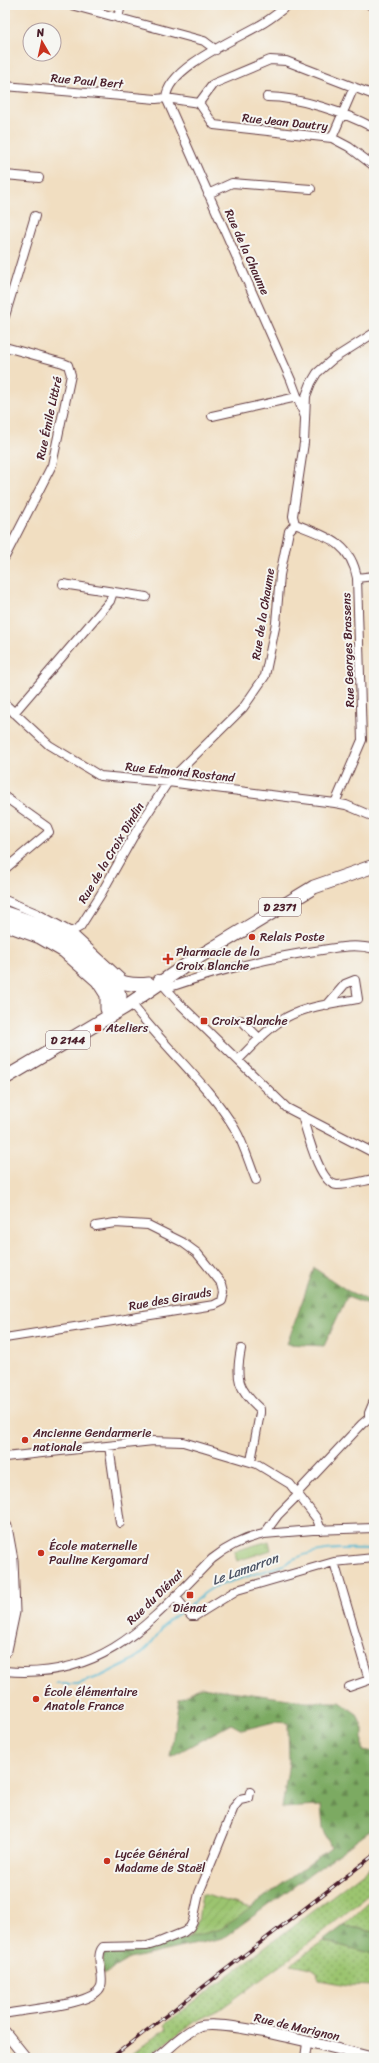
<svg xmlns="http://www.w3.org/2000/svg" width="379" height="2063" font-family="Sriracha,sans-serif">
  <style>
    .grass { fill: url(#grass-dots); stroke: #72724e }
    .forest { fill: url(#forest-firs); stroke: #636446 }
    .park { fill: url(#park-tufts); stroke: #72724e }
    .garden { fill: url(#garden-furrows); stroke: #72724e }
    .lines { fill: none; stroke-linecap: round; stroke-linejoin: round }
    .stream { stroke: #55bad3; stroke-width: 2 }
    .minor-casing { stroke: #633c42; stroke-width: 10 }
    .tertiary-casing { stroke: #633c42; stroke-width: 12 }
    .primary-casing { stroke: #633c42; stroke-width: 15 }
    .minor { stroke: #fff; stroke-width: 8 }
    .tertiary { stroke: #fff; stroke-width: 10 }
    .primary { stroke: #fff; stroke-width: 13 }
    .rail-casing { stroke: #4a1f2b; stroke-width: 3.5 }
    .rail { stroke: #f6f6f2; stroke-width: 2; stroke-dasharray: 6; stroke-linecap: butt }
    .poi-dot { fill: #c8321e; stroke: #f6f6f2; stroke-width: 1.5 }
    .labels { text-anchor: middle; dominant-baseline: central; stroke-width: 4; stroke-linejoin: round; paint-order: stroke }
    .shield { fill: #f6f6f2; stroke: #7e6067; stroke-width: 1 }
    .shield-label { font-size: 11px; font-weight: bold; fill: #4a1f2b }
    .street-label { font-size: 12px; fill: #4a1f2b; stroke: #f6f6f2 }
    .poi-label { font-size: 12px; fill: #4a1f2b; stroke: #f6f6f2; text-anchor: start }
    .water-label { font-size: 13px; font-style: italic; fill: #4e5566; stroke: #f6f6f2 }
  </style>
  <defs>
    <pattern id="grass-dots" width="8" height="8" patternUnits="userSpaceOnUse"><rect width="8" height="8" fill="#9bc470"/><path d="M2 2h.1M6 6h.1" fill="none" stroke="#809f5c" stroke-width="1.8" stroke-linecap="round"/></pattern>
    <pattern id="forest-firs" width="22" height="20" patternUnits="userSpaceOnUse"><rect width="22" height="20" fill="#7caa62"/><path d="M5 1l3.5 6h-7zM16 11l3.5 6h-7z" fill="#688a51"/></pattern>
    <pattern id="park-tufts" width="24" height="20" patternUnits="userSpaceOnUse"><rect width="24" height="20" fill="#9bc470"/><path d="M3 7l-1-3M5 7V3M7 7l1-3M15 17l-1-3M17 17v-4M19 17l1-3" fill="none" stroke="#809f5c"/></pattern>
    <pattern id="garden-furrows" width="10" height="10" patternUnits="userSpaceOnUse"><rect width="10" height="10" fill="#9bc470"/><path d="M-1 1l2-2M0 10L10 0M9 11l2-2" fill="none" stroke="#809f5c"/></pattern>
  </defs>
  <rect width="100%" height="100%" fill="#f6f6f2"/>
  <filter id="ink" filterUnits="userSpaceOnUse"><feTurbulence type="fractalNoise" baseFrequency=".025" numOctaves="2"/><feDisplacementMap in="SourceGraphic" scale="8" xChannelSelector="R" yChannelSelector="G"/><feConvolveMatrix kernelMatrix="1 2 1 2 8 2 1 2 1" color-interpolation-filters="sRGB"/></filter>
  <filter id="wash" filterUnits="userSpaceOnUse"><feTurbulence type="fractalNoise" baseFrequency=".012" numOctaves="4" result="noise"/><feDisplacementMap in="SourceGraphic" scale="16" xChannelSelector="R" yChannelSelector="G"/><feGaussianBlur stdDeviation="0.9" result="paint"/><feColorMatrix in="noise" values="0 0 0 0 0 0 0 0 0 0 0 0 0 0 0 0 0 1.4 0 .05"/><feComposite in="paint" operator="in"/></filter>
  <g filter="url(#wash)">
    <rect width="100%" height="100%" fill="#f1dec1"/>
    <path class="grass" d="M374,1864V1890L296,1954L219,2010L194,2022L146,2058H127L166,2028L164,2025Z
      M374,1898V1931L343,1926Z
      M323,1941L374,1954V1986L347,1985L319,1980C317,1966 304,1967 291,1964Z"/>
    <path class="forest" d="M314,1268L348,1291L374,1303V1307L347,1297L324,1346L287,1344Z
      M201,1687L311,1702H340L357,1714L363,1730V1750L374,1752V1828L223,1938L129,1959L103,1974V1956L105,1949L148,1947L221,1929L331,1848L323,1828L321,1806L282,1808L289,1762L288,1723L274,1722L242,1730L231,1724L170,1757L179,1699Z
      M343,1926L374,1931V1954L323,1941Z"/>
    <path class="park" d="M269,1541L271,1550L237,1561L234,1551Z"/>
    <path class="garden" d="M202,1894L252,1908L221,1929L189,1937L198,1921Z"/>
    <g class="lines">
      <path class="stream" d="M187,1607L206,1592L214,1587L283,1565C310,1547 343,1548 374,1549
        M56,1684H78L103,1675L135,1659L149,1646L168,1621L184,1610"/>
    </g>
  </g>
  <g filter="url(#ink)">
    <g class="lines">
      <g class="minor-casing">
        <path id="minor" d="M71,5L204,41L216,50
          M288,5C279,12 270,20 260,25C236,39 167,68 166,98L291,380L305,417
          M370,5L374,7
          M118,18L121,5
          M5,86L156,99L166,98L199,103
          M267,97C299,97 346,113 374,128
          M199,103L214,125L332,138L349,147L374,166
          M199,103L213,84L270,60L286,61L374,95
          M332,138L354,87
          M5,175L39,178
          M208,194L232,183L311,189
          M5,316L35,216
          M5,347L63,363L68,365L71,375L52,465L5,557
          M212,416L297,397
          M295,524C325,536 351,542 357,578L362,740L335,803
          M295,524L293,516L304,443L306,396L311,383L317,373L333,359L374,333
          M357,578L374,576
          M63,584L146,597
          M5,704L49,745L100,776L168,782L335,803L346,805L374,817
          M14,713L110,601L113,592
          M5,797L47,827L49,832L5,869
          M5,900L36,913L71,932L122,979
          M71,932L80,927L101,894L138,828L168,782L243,708L265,676L276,623L280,575L289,531L295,524
          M158,979L179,1003L287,1108L374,1153
          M170,987C219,970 271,957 322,950C339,947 357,944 374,949
          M131,1003C162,1045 209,1085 235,1129C244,1144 249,1163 256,1180
          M241,1020L260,1039
          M238,1060C253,1045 268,1028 287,1017C308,1006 335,1003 358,999L355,980L345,984L327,1005
          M302,1116C307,1131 319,1184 337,1185C349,1185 363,1181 374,1179
          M5,1338L214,1305L222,1301L224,1292L222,1284L197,1253L182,1242L148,1225L115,1223L96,1226
          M241,1349C235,1379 238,1389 260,1409V1413L251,1461
          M369,1418V1413L374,1401
          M109,1446L120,1523
          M5,1457L153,1441L183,1442L257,1464L290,1484L317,1519L321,1530
          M298,1492L362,1424L369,1418L374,1417
          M264,1534L313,1530L374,1528
          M334,1562L369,1680L374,1678
          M175,1596L191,1616H195L237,1590L334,1562L374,1558
          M5,1671C104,1680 149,1623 212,1559C227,1547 245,1538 264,1534L278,1515L299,1494
          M349,1687L369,1680
          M5,2014C24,2009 95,2006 101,1986C105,1974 94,1957 103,1947L147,1946L157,1943L184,1932L190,1927L193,1921L199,1893L234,1807L240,1800L249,1798L250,1792
          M305,2058L307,2043"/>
      </g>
      <g class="tertiary-casing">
        <path id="tertiary" d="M5,2032L26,2058
          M157,2058C170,2048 183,2033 198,2027C222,2017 343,2051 374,2058"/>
      </g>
      <g class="primary-casing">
        <path id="primary" d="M5,913C26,920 48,927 67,940C97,962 106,989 149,984
          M5,924L40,937L64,951L98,981L107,995V1009
          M108,1013L116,1009L120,996L111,978
          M5,1078L125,1007L192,961L314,887L374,866
          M5,1527L11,1560L13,1612L5,1650"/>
      </g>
      <use href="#minor" class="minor"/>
      <use href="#tertiary" class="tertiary"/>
      <use href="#primary" class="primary"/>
      <g class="rail-casing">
        <path id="rail" d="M111,2058L374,1855"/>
      </g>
      <use href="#rail" class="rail"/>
    </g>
  </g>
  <g class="poi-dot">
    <circle cx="252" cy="937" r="4"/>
    <path d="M166 953h4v4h4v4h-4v4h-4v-4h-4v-4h4z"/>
    <rect x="200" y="1017" width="8" height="8" rx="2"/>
    <rect x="94" y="1024" width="8" height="8" rx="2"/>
    <circle cx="25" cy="1440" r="4"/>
    <circle cx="41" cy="1553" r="4"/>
    <rect x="186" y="1591" width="8" height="8" rx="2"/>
    <circle cx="36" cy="1699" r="4"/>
    <circle cx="107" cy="1861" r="4"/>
  </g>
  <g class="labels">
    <g class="shield">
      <rect x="259" y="898" width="42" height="18" rx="3"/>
      <rect x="46" y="1031" width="44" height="18" rx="3"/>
    </g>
    <g class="shield-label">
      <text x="280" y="907">D 2371</text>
      <text x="68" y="1040">D 2144</text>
    </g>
    <g class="street-label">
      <text transform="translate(87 81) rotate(5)">Rue Paul Bert</text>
      <text transform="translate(285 122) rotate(6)">Rue Jean Dautry</text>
      <text transform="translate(247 252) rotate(66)">Rue de la Chaume</text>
      <text transform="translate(49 418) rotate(-78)">Rue Émile Littré</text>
      <text transform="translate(263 614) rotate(-81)">Rue de la Chaume</text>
      <text transform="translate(348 650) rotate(-92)">Rue Georges Brassens</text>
      <text transform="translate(180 772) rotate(6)">Rue Edmond Rostand</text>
      <text transform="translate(111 853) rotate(-59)">Rue de la Croix Dindin</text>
      <text transform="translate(170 1299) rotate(-10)">Rue des Girauds</text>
      <text transform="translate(155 1597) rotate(-44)">Rue du Diénat</text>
      <text transform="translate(297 2027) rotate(13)">Rue de Marignon</text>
    </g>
    <g class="poi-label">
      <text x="260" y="937">Relais Poste</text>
      <text x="176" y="952">Pharmacie de la<tspan x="176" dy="14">Croix Blanche</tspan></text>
      <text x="212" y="1021">Croix-Blanche</text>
      <text x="106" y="1028">Ateliers</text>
      <text x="33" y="1433">Ancienne Gendarmerie<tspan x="33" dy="14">nationale</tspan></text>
      <text x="49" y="1546">École maternelle<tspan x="49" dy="14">Pauline Kergomard</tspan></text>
      <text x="190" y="1608" text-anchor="middle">Diénat</text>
      <text x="44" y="1692">École élémentaire<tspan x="44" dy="14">Anatole France</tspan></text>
      <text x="115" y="1854">Lycée Général<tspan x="115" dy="14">Madame de Staël</tspan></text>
    </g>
    <g class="water-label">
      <text transform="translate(245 1569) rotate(-20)">Le Lamarron</text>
    </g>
  </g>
  <rect width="379" height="2063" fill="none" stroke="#f6f6f2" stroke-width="20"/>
  <g transform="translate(42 42) rotate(351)"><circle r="19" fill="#f6f6f2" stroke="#b1a0a2"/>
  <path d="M0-3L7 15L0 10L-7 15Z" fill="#c8321e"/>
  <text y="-6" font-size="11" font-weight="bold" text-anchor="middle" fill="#4a1f2b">N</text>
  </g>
</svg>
